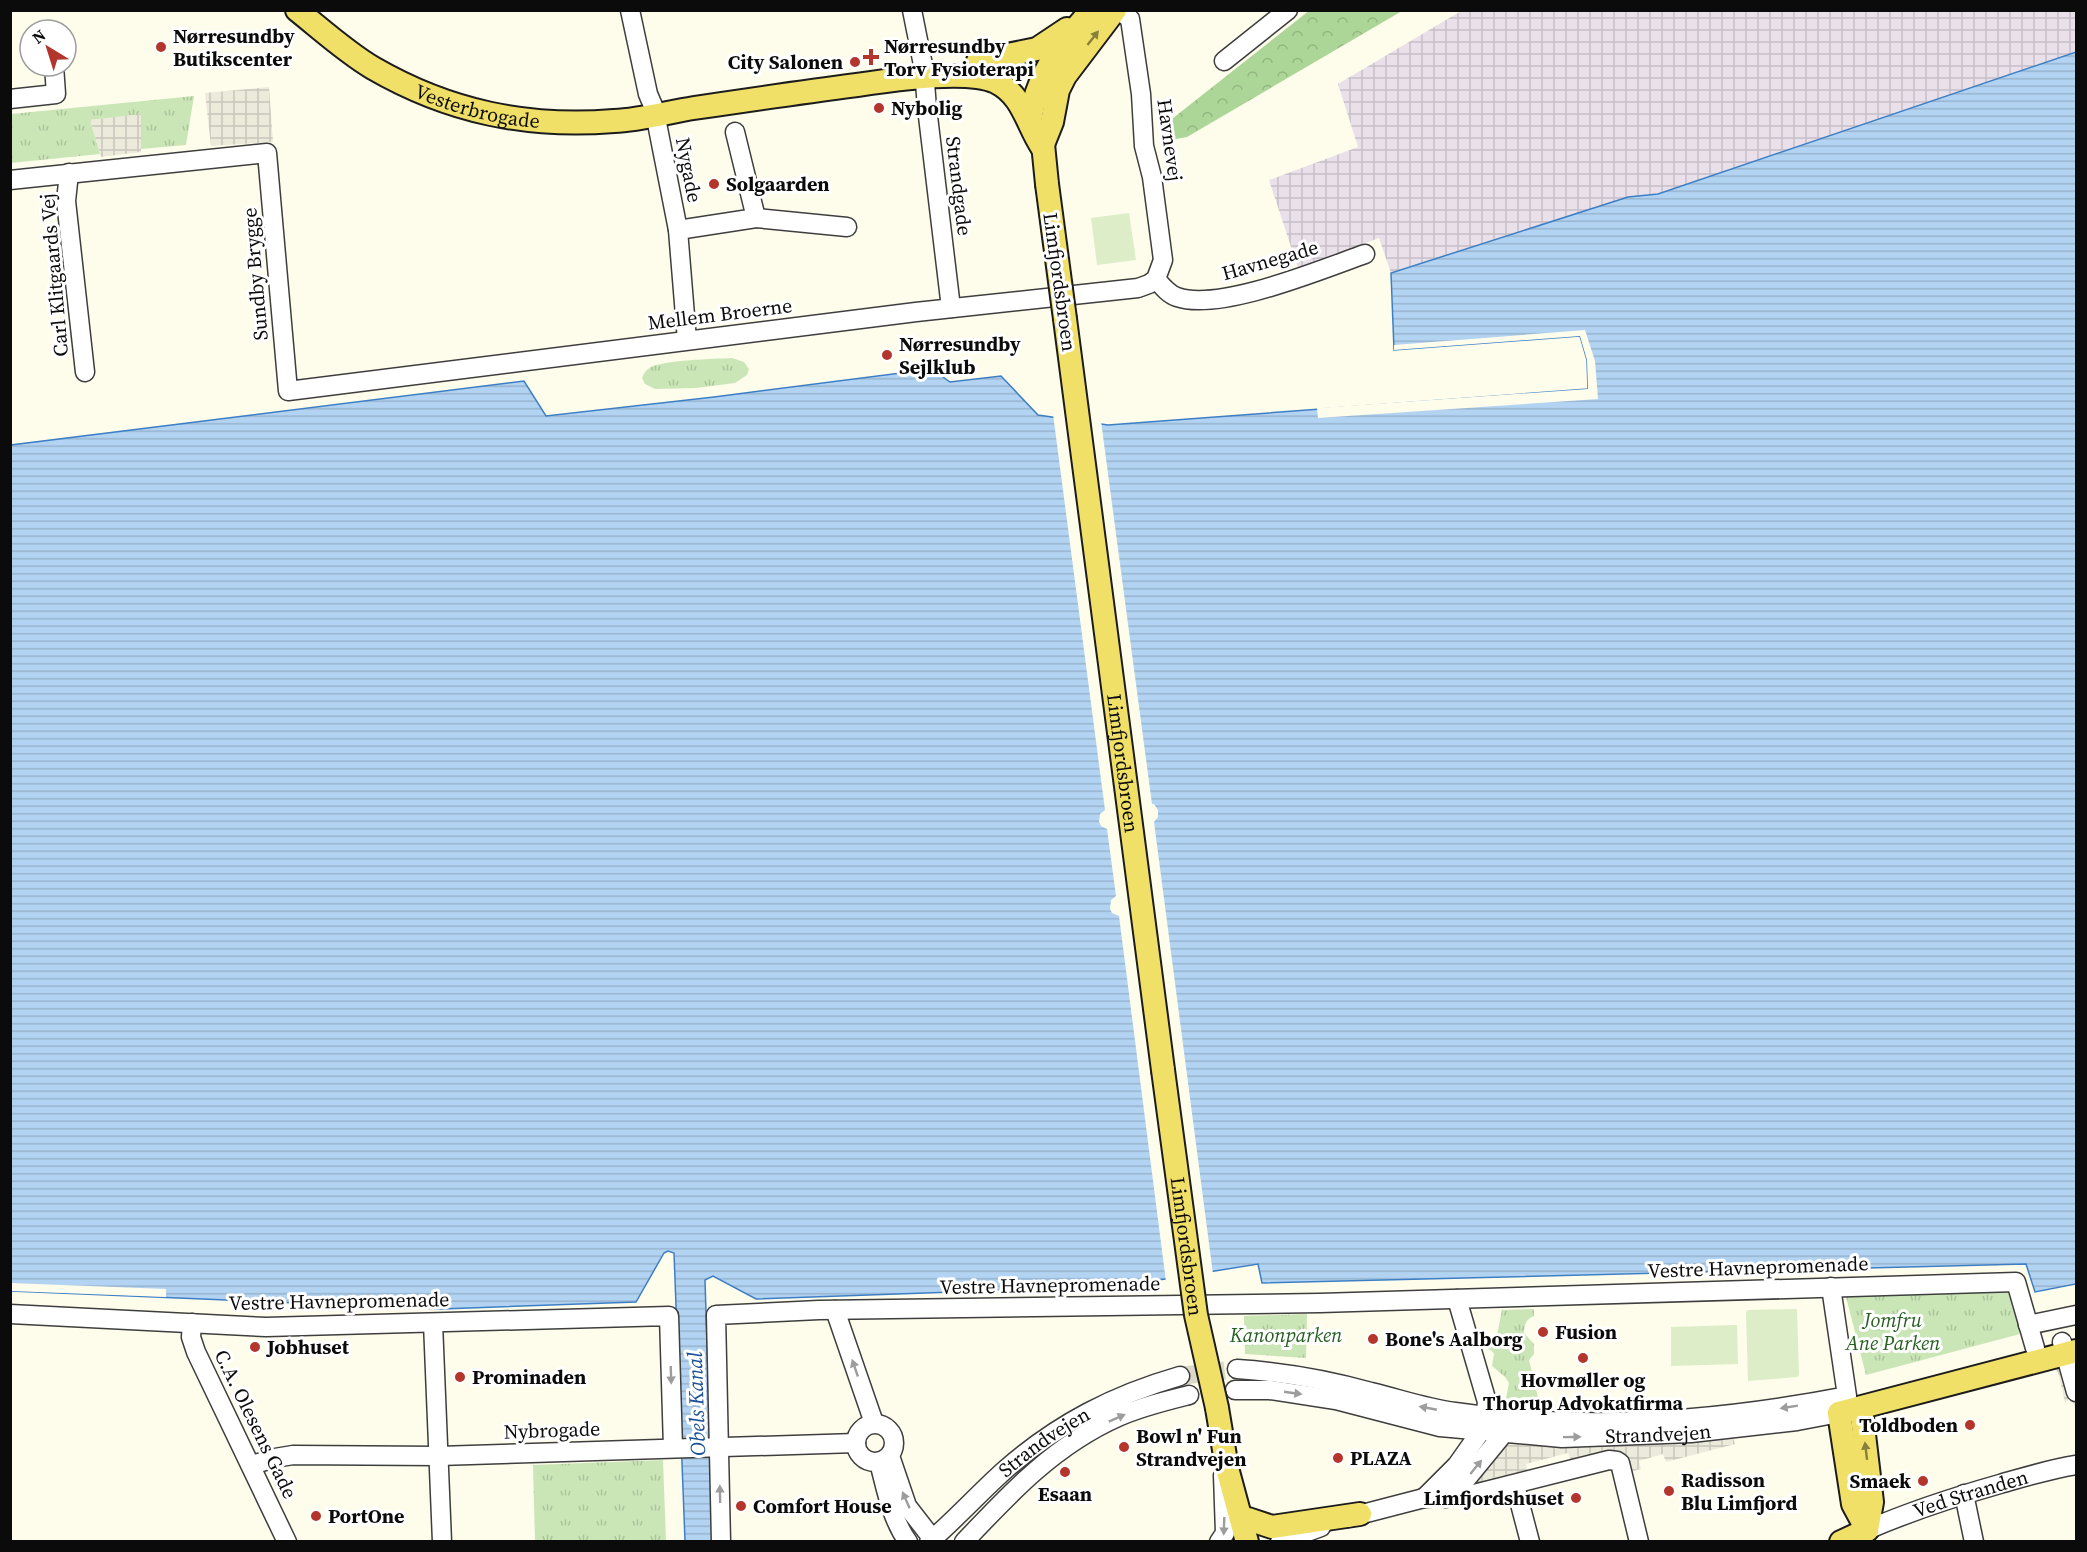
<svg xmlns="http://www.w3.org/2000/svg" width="2087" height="1552" font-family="'Source Serif 4',serif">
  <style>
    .industrial { fill: url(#industrial-grid) }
    .grass { fill: url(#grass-tufts) }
    .forest { fill: url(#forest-crowns) }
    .pitch { fill: #dcedc8 }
    .plaza { fill: url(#plaza-grid) }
    .water { fill: url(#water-rules); stroke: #3d7fc5; stroke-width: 1.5 }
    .pier { fill: #fefceb }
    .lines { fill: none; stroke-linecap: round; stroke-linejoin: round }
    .minor-tunnel { stroke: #dad8c9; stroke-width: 18; stroke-dasharray: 18 9; stroke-linecap: butt }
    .minor-casing { stroke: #3e3e3e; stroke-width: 21 }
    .major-casing { stroke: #1c1c1c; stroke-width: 26 }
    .minor { stroke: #fff; stroke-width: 18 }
    .major { stroke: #f1e068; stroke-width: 22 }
    .major-bridge-casing { stroke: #1c1c1c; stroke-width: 26; stroke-linecap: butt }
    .major-bridge { stroke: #f1e068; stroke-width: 22 }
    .oneway { fill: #8a803e }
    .oneway2 { fill: #9d9d9d }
    .poi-dot { fill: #b3352c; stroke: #fff; stroke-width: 2 }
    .labels { text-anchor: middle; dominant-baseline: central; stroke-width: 6; stroke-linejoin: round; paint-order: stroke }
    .poi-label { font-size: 20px; font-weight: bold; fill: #0b0b0b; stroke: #fff; text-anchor: start }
    .street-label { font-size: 20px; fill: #0b0b0b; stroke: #fff }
    .park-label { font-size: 20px; font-style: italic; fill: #255f20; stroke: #fff }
    .water-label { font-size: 21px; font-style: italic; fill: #1c5295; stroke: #fff }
  </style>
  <defs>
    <pattern id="industrial-grid" width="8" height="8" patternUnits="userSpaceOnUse" patternTransform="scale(1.5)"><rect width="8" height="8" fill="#eae0ea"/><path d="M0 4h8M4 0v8" fill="none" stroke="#c7bfc7"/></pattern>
    <pattern id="grass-tufts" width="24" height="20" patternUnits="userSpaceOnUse" patternTransform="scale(1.5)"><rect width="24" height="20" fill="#cae6b7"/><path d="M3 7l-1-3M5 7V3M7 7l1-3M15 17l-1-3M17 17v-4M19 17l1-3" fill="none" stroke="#acc49c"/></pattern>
    <pattern id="forest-crowns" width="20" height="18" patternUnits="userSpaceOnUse" patternTransform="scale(1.5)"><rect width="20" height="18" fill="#acd697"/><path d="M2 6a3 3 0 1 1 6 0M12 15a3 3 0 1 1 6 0" fill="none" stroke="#93b681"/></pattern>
    <pattern id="plaza-grid" width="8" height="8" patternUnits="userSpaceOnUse" patternTransform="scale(1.5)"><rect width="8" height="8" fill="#eceadb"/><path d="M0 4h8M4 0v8" fill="none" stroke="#c9c7bb"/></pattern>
    <pattern id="water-rules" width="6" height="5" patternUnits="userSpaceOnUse" patternTransform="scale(1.5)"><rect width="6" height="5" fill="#b2d3f2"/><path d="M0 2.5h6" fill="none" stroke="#98b4ce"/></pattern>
  </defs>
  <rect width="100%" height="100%" fill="#fefceb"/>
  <path class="industrial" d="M1461,11H2076V52L1658,194L1628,197L1391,273L1379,238L1298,268L1269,180L1358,147L1338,84Z"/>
  <path class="grass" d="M194,96L186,145L141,149V115L90,120L100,154L11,163V114Z
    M732,358L744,362L749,369L747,375L735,383L696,388L655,389L645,384L642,378C644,373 646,370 651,367C665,360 714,359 732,358Z
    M2008,1292L2020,1334L1866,1375L1846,1297Z
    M1534,1309V1316C1526,1319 1524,1325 1524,1333L1534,1344V1354L1529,1360L1540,1406L1505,1403L1509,1383L1505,1377L1492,1366L1494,1354L1491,1350L1481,1348L1479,1337L1497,1335L1502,1310Z
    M1307,1314L1306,1358L1245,1354L1244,1316Z
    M663,1460L666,1541H535L533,1465Z"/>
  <path class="forest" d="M1310,10L1402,11L1187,137L1165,141L1163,126Z"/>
  <path class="pitch" d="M1129,213L1136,260L1097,265L1091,218Z
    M1797,1309L1799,1375L1797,1377L1748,1381L1746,1312L1748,1310Z
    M1737,1325L1738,1364L1671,1366V1327Z"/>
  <path class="plaza" d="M269,87L273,142L211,146L205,93Z
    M141,114V152L101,157L90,120Z
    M2076,1360V1418V1410L2069,1395L2067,1396L2069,1399L2065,1403L2058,1372H2056L2054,1365Z
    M1727,1437H1733L1735,1444L1666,1462L1663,1454L1639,1461L1641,1469L1629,1472L1572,1463L1568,1453L1526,1464L1528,1473L1466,1489L1507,1443Z"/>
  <path class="water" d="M2076,52V1284L2035,1292L2026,1264L1262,1283L1258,1264L1122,1286L756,1299L713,1276L705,1280L713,1542L685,1541L674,1253L668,1251L664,1253L636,1302L442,1309L11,1291V445L524,381L546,416L714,397L932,369L950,382L1001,376L1038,415L1108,425L1588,389L1587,360L1580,336L1394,350L1391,273L1628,197L1658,194Z"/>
  <path class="pier" d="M1585,330L1595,361L1598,399L1318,418L1317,408L1588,389L1587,360L1580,336L1394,350V345Z
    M1053,414L1101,421L1152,804H1154L1158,810V817L1154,822L1213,1274L1166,1282L1119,916L1112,913L1110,909L1111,900L1116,896L1107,829L1101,826L1099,822L1100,814L1105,810Z
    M11,1283L166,1289V1297L11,1291Z"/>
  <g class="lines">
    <path class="minor-tunnel" d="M1180,1376L1237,1369"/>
    <g class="minor-casing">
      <g id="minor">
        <path d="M630,10L648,94L654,108L678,230L687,340"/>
        <path d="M912,10L924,70L927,108L951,308"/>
        <path d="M1224,61L1288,10"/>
        <path d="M10,99L56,94L54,66"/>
        <path d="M69,173L66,201L85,372"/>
        <path d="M10,180L267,153L288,391L916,312L1138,288L1149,284L1156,279L1163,260L1152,177L1144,146L1141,94L1130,19L1119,10"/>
        <path d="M756,218L847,227"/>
        <path d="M678,230L756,218L735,132"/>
        <path d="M1156,279C1162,286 1168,294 1177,297C1220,312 1322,269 1365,254"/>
        <path d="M835,1310L874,1423"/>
        <path d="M10,1314L266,1327L669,1316L673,1448"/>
        <path d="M192,1323L191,1337L196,1352L287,1542"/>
        <path d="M433,1323L442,1542"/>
        <path d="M2028,1325L2076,1315"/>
        <path d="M2062,1342L2076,1392"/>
        <path d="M1237,1369C1282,1372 1328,1380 1371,1392C1400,1399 1425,1408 1455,1412C1585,1432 1718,1421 1847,1396L1831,1287"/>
        <path id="s1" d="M1235,1390H1270L1336,1400L1440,1427L1562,1438L1691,1433L1797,1421L1839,1413"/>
        <circle cx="875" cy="1443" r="19"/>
        <path d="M890,1456L907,1506L935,1542"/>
        <path d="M879,1462C886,1489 891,1518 908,1542"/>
        <path d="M252,1465L275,1458L293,1455L439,1456L856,1443"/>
        <path d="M1515,1485L1530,1542"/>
        <path d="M1964,1494L1974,1542"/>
        <path d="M1424,1498L1457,1465L1481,1431L1485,1421L1487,1402L1457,1299"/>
        <path d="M1446,1498L1459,1488L1504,1433"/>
        <path d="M1347,1518L1424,1498L1470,1495L1609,1460L1617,1461L1620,1463L1639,1542"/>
        <path id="s2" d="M1867,1530C1911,1511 1954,1497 2000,1484C2025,1477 2050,1469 2076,1465"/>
        <path d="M721,1542L716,1315L819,1310L1320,1303L2016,1282L2035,1348"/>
        <path id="s3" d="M929,1542C956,1519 980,1492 1006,1469C1059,1423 1114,1395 1180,1376"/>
        <path d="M964,1542C1011,1492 1055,1445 1118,1417C1140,1407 1165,1401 1189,1395"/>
        <path d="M1219,1542L1225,1533L1223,1475"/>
        <path d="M1280,1542L1321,1527"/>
      </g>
    </g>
    <g class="major-casing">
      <g id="major">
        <path id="s4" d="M297,10C322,30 346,52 373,68C449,112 527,128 614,121C641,120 668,112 694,108C748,100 803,92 857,85C890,80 967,69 996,82C1023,95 1027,125 1042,147"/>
        <path d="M978,61L1037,49L1067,29"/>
        <path d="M1030,122C1037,71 1060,49 1091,10"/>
        <path d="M1042,134L1047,184"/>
        <path d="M1042,147L1052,122L1058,90L1065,76L1115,10"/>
        <path id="s5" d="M1065,319L1163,1070"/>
        <path d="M1217,1408L1227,1468L1247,1542"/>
        <path d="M1861,1409L1872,1502L1867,1530"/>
        <path d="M1839,1413L2076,1351"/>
        <path d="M1839,1413L1853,1504L1867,1530"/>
        <path d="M1248,1519L1272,1527L1360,1514"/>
        <path d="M1841,1542L1867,1530"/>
      </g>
    </g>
    <use href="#minor" class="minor"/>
    <use href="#major" class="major"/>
    <g class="major-bridge-casing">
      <g id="major-bridge">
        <path d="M1047,184L1065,319"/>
        <path id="s6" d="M1163,1070L1196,1315L1217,1408"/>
      </g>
    </g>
    <use href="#major-bridge" class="major-bridge"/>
  </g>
  <defs><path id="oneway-solid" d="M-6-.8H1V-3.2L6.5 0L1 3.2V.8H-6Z" transform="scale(1.5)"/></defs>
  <g class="oneway">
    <use href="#oneway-solid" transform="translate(1093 38) rotate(-52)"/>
    <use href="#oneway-solid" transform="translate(1866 1451) rotate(-97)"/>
  </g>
  <g class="oneway2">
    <use href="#oneway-solid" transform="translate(855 1368) rotate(-109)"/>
    <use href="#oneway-solid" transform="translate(671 1375) rotate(88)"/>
    <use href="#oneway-solid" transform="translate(1293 1393) rotate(8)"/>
    <use href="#oneway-solid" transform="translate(1789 1407) rotate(171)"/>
    <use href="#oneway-solid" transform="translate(1428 1408) rotate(-169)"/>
    <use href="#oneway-solid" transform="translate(1117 1418) rotate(-24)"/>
    <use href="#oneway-solid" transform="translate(1572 1437) rotate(-1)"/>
    <use href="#oneway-solid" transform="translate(1476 1467) rotate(-51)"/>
    <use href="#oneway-solid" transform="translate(720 1494) rotate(-91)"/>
    <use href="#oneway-solid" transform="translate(906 1500) rotate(-114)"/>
    <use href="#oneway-solid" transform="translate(1224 1526) rotate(92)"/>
  </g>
  <g class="poi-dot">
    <circle cx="161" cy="47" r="6"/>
    <path d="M868 48h6v6h6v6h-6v6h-6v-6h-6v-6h6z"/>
    <circle cx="855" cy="62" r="6"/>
    <circle cx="879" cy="108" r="6"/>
    <circle cx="714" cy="184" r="6"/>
    <circle cx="887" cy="355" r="6"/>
    <circle cx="1543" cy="1332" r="6"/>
    <circle cx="1373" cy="1339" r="6"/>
    <circle cx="255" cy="1347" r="6"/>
    <circle cx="1583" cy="1358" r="6"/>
    <circle cx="460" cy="1377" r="6"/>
    <circle cx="1970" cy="1425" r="6"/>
    <circle cx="1124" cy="1447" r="6"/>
    <circle cx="1338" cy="1458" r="6"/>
    <circle cx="1065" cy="1472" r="6"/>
    <circle cx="1923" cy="1481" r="6"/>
    <circle cx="1669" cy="1491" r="6"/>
    <circle cx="1576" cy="1498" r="6"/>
    <circle cx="741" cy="1506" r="6"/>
    <circle cx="316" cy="1516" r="6"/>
  </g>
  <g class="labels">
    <g class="poi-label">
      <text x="173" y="36">Nørresundby<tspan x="173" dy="23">Butikscenter</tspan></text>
      <text x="884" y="46">Nørresundby<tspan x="884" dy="23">Torv Fysioterapi</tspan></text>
      <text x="843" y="62" text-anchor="end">City Salonen</text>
      <text x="891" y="108">Nybolig</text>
      <text x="726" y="184">Solgaarden</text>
      <text x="899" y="344">Nørresundby<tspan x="899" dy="23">Sejlklub</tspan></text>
      <text x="1555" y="1332">Fusion</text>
      <text x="1385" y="1339">Bone's Aalborg</text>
      <text x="267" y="1347">Jobhuset</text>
      <text x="472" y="1377">Prominaden</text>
      <text x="1583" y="1380" text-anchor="middle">Hovmøller og<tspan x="1583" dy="23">Thorup Advokatfirma</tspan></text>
      <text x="1958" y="1425" text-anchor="end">Toldboden</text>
      <text x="1136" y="1436">Bowl n' Fun<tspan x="1136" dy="23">Strandvejen</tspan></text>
      <text x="1350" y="1458">PLAZA</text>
      <text x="1681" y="1480">Radisson<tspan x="1681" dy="23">Blu Limfjord</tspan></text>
      <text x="1911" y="1481" text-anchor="end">Smaek</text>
      <text x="1065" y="1494" text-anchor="middle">Esaan</text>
      <text x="1564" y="1498" text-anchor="end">Limfjordshuset</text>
      <text x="753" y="1506">Comfort House</text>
      <text x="328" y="1516">PortOne</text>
    </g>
    <g class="street-label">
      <text stroke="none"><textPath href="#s4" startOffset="208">Vesterbrogade</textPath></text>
      <text transform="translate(1170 140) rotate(82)">Havnevej</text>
      <text transform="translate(689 170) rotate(79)">Nygade</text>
      <text transform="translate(959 186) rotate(83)">Strandgade</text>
      <text transform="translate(1270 260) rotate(-16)">Havnegade</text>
      <text transform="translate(255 274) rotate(-95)">Sundby Brygge</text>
      <text transform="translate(54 275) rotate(-95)">Carl Klitgaards Vej</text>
      <text transform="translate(1060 282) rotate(82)">Limfjordsbroen</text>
      <text transform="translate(720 314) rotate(-7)">Mellem Broerne</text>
      <text stroke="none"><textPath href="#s5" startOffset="448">Limfjordsbroen</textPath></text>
      <text stroke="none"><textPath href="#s6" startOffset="178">Limfjordsbroen</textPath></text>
      <text transform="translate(1758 1267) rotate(-2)">Vestre Havnepromenade</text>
      <text transform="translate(1050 1285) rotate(-1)">Vestre Havnepromenade</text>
      <text transform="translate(339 1301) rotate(-1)">Vestre Havnepromenade</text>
      <text transform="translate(256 1424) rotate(64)">C.A. Olesens Gade</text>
      <text transform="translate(552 1430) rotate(-2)">Nybrogade</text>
      <text stroke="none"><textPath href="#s1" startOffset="428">Strandvejen</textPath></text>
      <text stroke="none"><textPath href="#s3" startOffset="153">Strandvejen</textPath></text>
      <text stroke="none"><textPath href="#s2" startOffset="110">Ved Stranden</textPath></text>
    </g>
    <g class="park-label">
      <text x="1893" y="1320">Jomfru<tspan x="1893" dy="23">Ane Parken</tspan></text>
      <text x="1286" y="1335">Kanonparken</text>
    </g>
    <g class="water-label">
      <text transform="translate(696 1404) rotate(-92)">Obels Kanal</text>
    </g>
  </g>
  <rect width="2087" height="1552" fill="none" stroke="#0b0b0b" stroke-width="24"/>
  <g transform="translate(48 48) rotate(322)"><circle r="28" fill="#ffffff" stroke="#9d9d9d" stroke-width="1.5"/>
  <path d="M0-4.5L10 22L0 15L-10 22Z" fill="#b3352c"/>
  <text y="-9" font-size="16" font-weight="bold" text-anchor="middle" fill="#0b0b0b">N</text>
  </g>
</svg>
